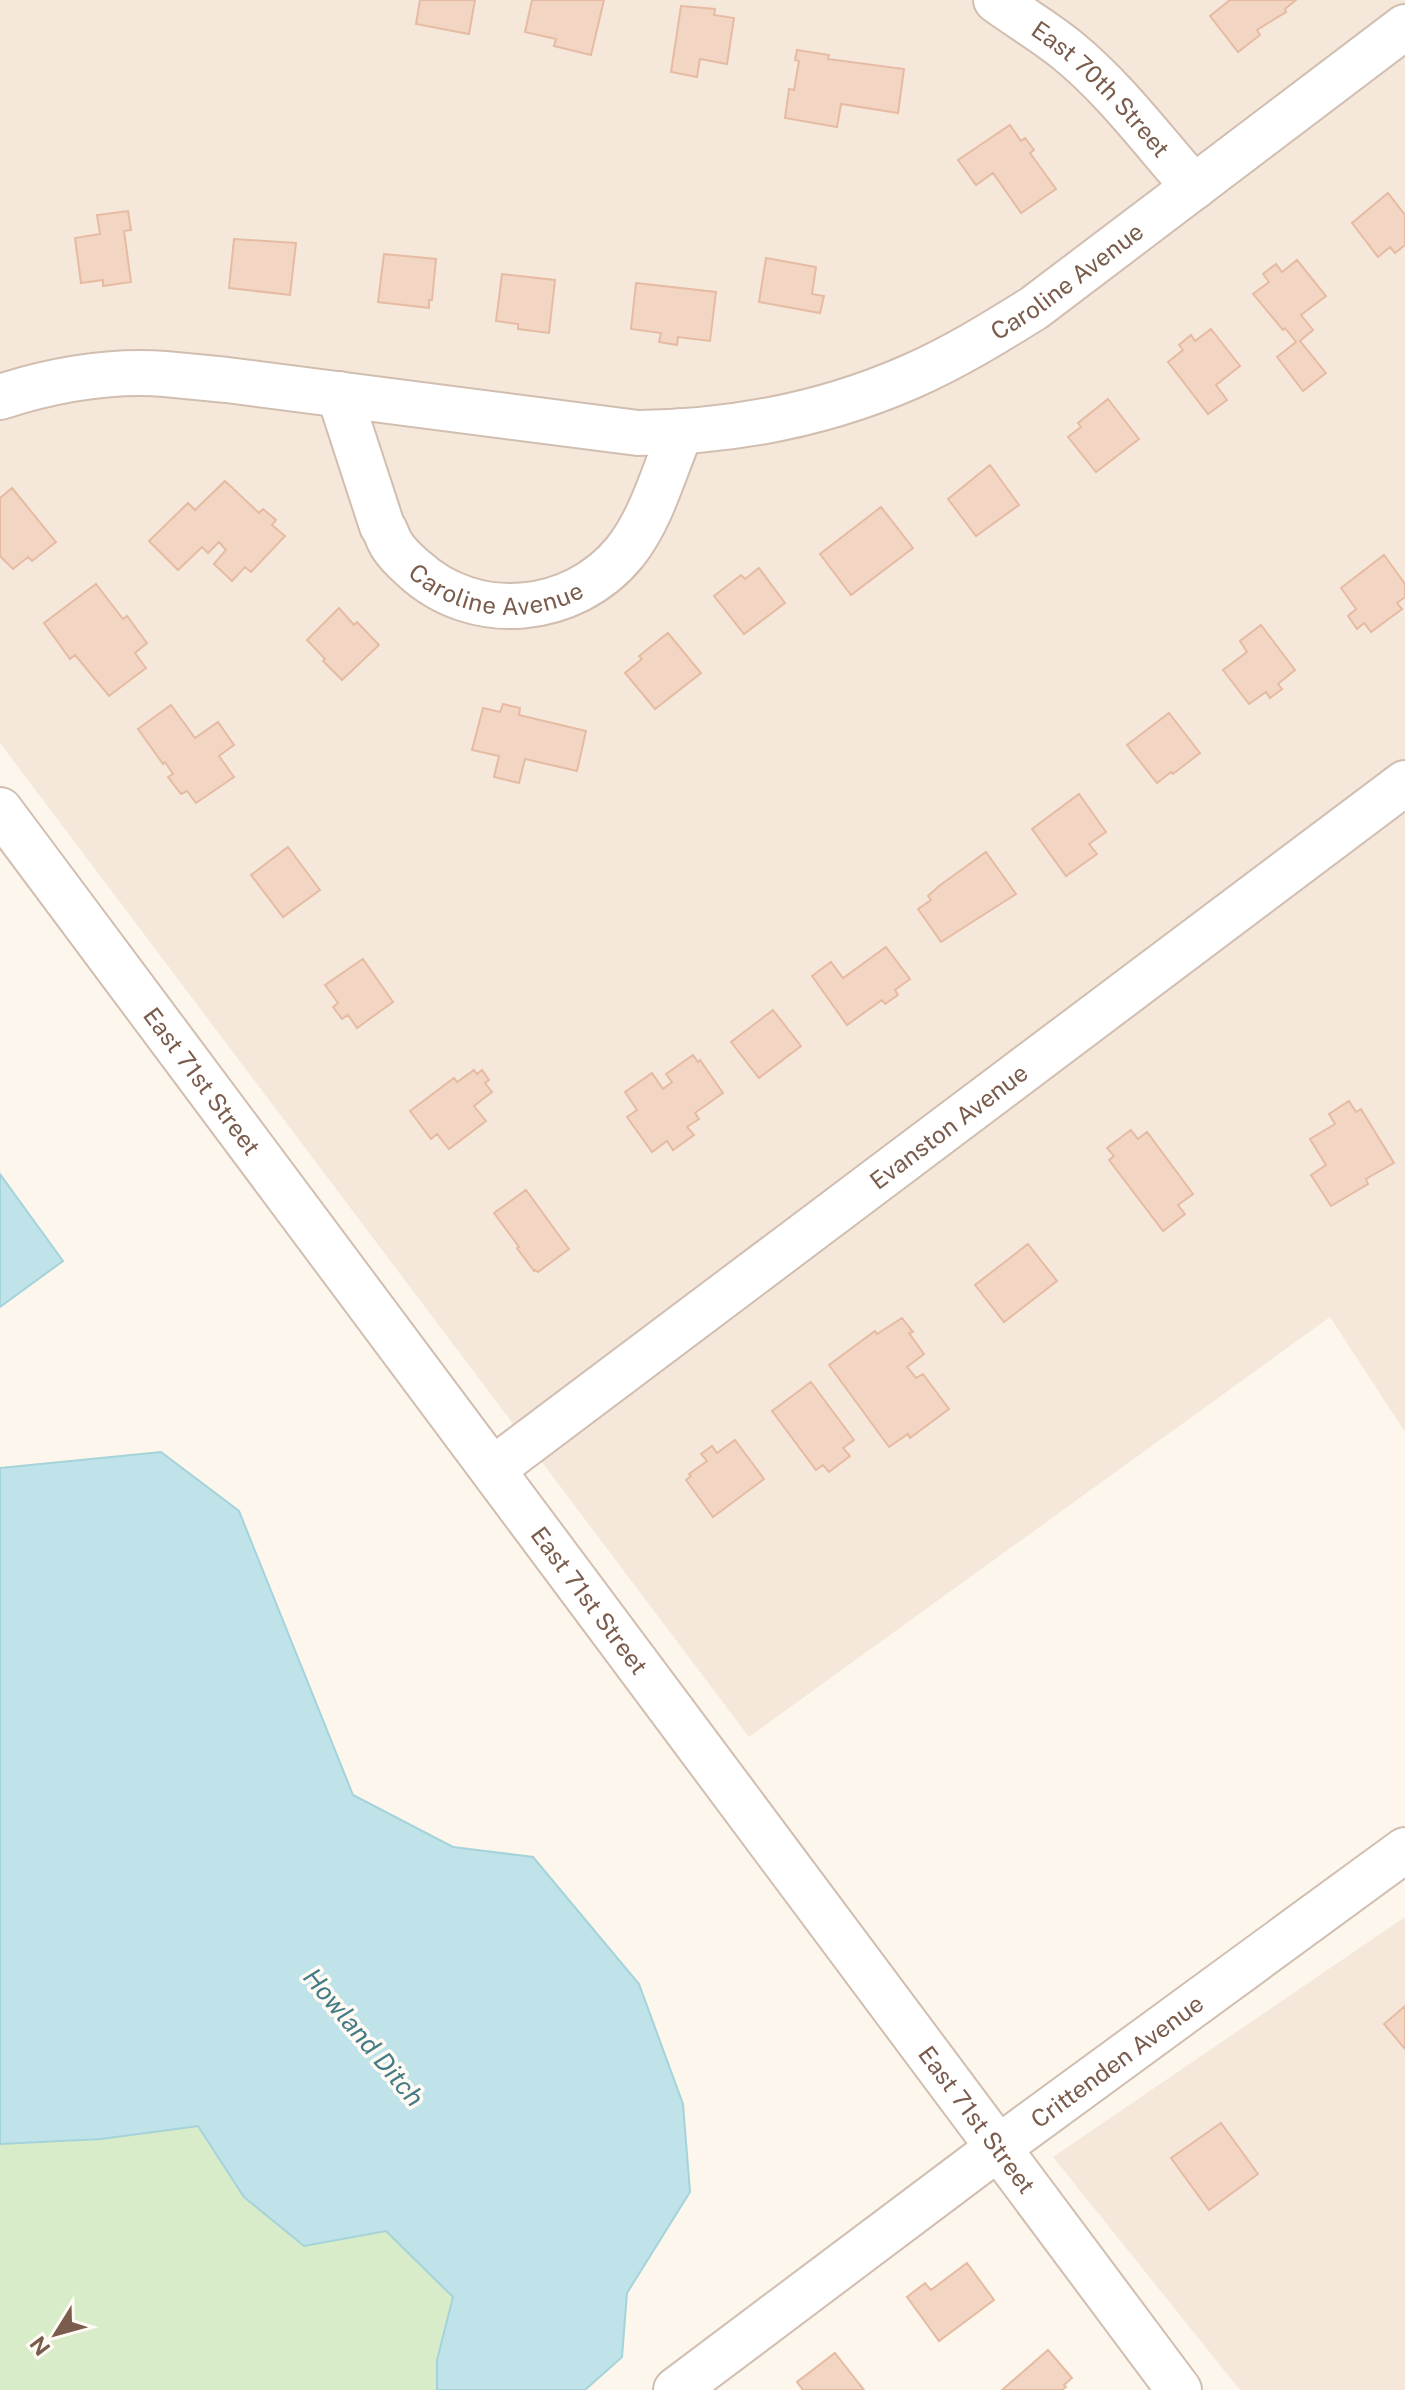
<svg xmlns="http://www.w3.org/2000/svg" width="1405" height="2390" font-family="'Public Sans',sans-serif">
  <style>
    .residential { fill: #f5e8da }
    .green { fill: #d8ecc9 }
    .water { fill: #bfe3e8; stroke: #a5d3da; stroke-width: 2 }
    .building { fill: #f3d5c3; stroke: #e6bba3; stroke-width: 2 }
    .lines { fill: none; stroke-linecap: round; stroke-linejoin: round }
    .minor-casing { stroke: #d1beb0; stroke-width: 48 }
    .minor { stroke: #fff; stroke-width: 44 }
    .labels { text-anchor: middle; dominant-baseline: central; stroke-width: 7; stroke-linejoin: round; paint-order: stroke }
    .street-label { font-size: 24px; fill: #7a5c4d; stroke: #fffaf3 }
    .water-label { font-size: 26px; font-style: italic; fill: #437c86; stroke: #fffaf3 }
  </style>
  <rect width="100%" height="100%" fill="#fdf6ec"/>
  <path class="residential" d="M0,0H1405V1432L1330,1317L749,1737L0,743Z
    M1405,1917V2390H1240L1053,2157Z"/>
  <path class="green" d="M198,2126L244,2197L304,2246L387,2231L453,2298L437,2360V2390H0V2144L101,2139Z"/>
  <path class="water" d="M0,1174L63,1261L0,1307Z
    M161,1452L239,1511L353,1795L453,1847L533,1857L639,1984L683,2104L690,2192L627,2293L622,2357L585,2390H437V2360L453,2297L386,2231L304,2246L244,2197L198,2126L101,2139L0,2144V1468Z"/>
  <path class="building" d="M420,0H475L469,34L416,24Z
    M532,0H604L591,55L554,46L556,39L525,32Z
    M1230,0H1296L1285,9L1286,12L1257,30L1260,35L1238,52L1210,16Z
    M681,6L715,9L714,15L734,18L727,64L700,59L697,77L671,72Z
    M797,50L829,55L828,59L904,69L898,113L841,104L837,127L785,118L789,89L794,90L799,61L795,60Z
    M1010,125L1021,141L1025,138L1034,150L1030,153L1056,189L1021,213L993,173L976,185L958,160Z
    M1388,193L1405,215V245L1395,253L1390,247L1378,257L1352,223Z
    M128,211L131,230L124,231L131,282L103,286V280L81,283L75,238L100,234L97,215Z
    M234,239L296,243L290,295L229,288Z
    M384,254L436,259L432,300H429V308L378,302Z
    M766,258L816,267L812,294L824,296L820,313L759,302Z
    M1297,260L1326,296L1301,315L1313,330L1300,341L1326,373L1303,391L1277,357L1296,342L1285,328L1283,330L1253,294L1269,282L1263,274L1276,264L1282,272Z
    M502,274L555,280L549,333L518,329V324L496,321Z
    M636,283L716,292L710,341L678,337L677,345L659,342L661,333L631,329Z
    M1211,329L1240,366L1216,385L1227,400L1208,414L1168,362L1183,350L1179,345L1191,335L1195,341Z
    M1108,399L1139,439L1096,472L1068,437L1081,427L1078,423Z
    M990,465L1019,505L976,536L948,499Z
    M225,481L259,513L263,509L276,520L272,525L285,536L251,572L245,567L232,581L214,564L226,550L219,542L208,553L202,547L178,570L149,541L188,503L195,510Z
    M12,488L56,542L32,561L28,557L13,569L0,556V498Z
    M881,507L913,548L851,595L820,554Z
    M1384,555L1405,584V597L1397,603L1402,609L1371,632L1364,623L1357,629L1348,616L1356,609L1341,588Z
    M759,568L785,603L744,634L714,596L741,575L745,579Z
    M96,584L123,619L127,616L147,643L135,653L146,668L109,696L75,655L70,659L44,623Z
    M339,608L354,625L357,622L379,645L342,680L323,661L325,659L307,640Z
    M1261,625L1295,670L1278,684L1282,689L1270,698L1266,692L1249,704L1223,670L1247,652L1240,641Z
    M668,633L701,673L655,709L625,673L642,659L639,656Z
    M503,704L520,708L519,715L586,731L577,771L525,759L519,783L494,777L499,756L472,750L483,708L500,712Z
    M171,705L195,738L218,722L234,745L219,756L234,777L196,803L187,791L181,794L168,777L173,774L165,762L163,764L138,729Z
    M1169,713L1200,753L1173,774L1171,772L1157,783L1127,745Z
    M1079,794L1106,832L1089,844L1097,854L1066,876L1032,829Z
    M288,847L320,890L283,917L251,875Z
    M986,852L1016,894L941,942L918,909L931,900L928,896L939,886Z
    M886,947L910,979L895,990L898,995L885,1004L882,1000L847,1025L812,976L831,962L843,978Z
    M363,959L393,1002L357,1028L348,1015L342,1019L333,1007L338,1003L325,985Z
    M773,1010L801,1046L759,1078L731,1042Z
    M693,1055L698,1062L700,1060L723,1093L695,1113L699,1119L687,1127L694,1135L673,1150L667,1141L652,1152L627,1117L637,1110L625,1092L652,1073L663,1089L672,1082L666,1074Z
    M474,1070L477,1074L482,1070L489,1080L485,1083L492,1092L474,1106L486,1121L449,1149L437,1134L431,1139L410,1111L454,1078L457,1082Z
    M1349,1101L1356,1112L1361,1109L1394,1163L1366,1179L1368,1184L1331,1206L1311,1175L1326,1165L1310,1139L1335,1124L1329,1114Z
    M1131,1130L1138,1139L1147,1132L1193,1194L1178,1205L1185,1214L1163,1231L1109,1160L1114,1156L1107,1148Z
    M526,1190L569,1249L538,1272L535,1270L534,1271L517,1248L519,1247L494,1213Z
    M1028,1244L1057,1281L1004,1322L975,1285Z
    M902,1318L913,1332L909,1333L924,1354L907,1367L916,1378L923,1374L949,1409L910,1438L908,1434L889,1447L829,1365L875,1331L877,1334Z
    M811,1382L854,1440L843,1448L850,1456L829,1472L823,1465L816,1470L772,1411Z
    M735,1440L764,1479L713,1517L686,1480L691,1476L689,1474L707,1461L701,1454L712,1446L717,1453Z
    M1405,2006V2049L1384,2024Z
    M1221,2123L1258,2174L1209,2210L1171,2158Z
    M967,2263L994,2300L939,2341L907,2297L925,2283L931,2290Z
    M1048,2350L1072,2378L1064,2385L1066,2387L1062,2390H1002Z
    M835,2353L864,2390H803L797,2382Z"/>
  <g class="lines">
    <g class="minor-casing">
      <g id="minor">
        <path id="s1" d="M996,0C1019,17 1045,32 1067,50C1116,90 1153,141 1194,187"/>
        <path id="s2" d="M339,394L382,526C386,531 387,536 390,542C395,552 406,562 414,569C475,625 573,616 625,552C652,518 664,471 681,431"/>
        <path id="s3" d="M0,397C53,380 110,370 165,374C186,376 207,378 227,380L638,433C731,432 826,414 912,376C955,357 994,333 1034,308L1405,27"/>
        <path id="s4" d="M0,810L1179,2390"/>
        <path id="s5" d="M493,1469L1405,783"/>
        <path id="s6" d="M676,2390L998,2148L1405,1850"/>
      </g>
    </g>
    <use href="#minor" class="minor"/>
  </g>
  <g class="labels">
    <g class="street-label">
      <text stroke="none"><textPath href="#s1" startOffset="138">East 70th Street</textPath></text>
      <text stroke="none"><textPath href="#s3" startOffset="1108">Caroline Avenue</textPath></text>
      <text stroke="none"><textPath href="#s2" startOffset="282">Caroline Avenue</textPath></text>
      <text stroke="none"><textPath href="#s4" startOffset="338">East 71st Street</textPath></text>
      <text stroke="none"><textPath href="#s5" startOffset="570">Evanston Avenue</textPath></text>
      <text stroke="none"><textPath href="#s4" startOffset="986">East 71st Street</textPath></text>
      <text stroke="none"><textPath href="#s6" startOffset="550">Crittenden Avenue</textPath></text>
      <text stroke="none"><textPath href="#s4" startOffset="1634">East 71st Street</textPath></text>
    </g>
    <g class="water-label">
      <text transform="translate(364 2037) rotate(50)">Howland Ditch</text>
    </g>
  </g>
  <g transform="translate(56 2334) rotate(233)" stroke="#fffaf3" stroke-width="6" paint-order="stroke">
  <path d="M0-6L14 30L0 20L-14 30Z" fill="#7a5c4d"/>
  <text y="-12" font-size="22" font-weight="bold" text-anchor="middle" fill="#7a5c4d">N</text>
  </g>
</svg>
